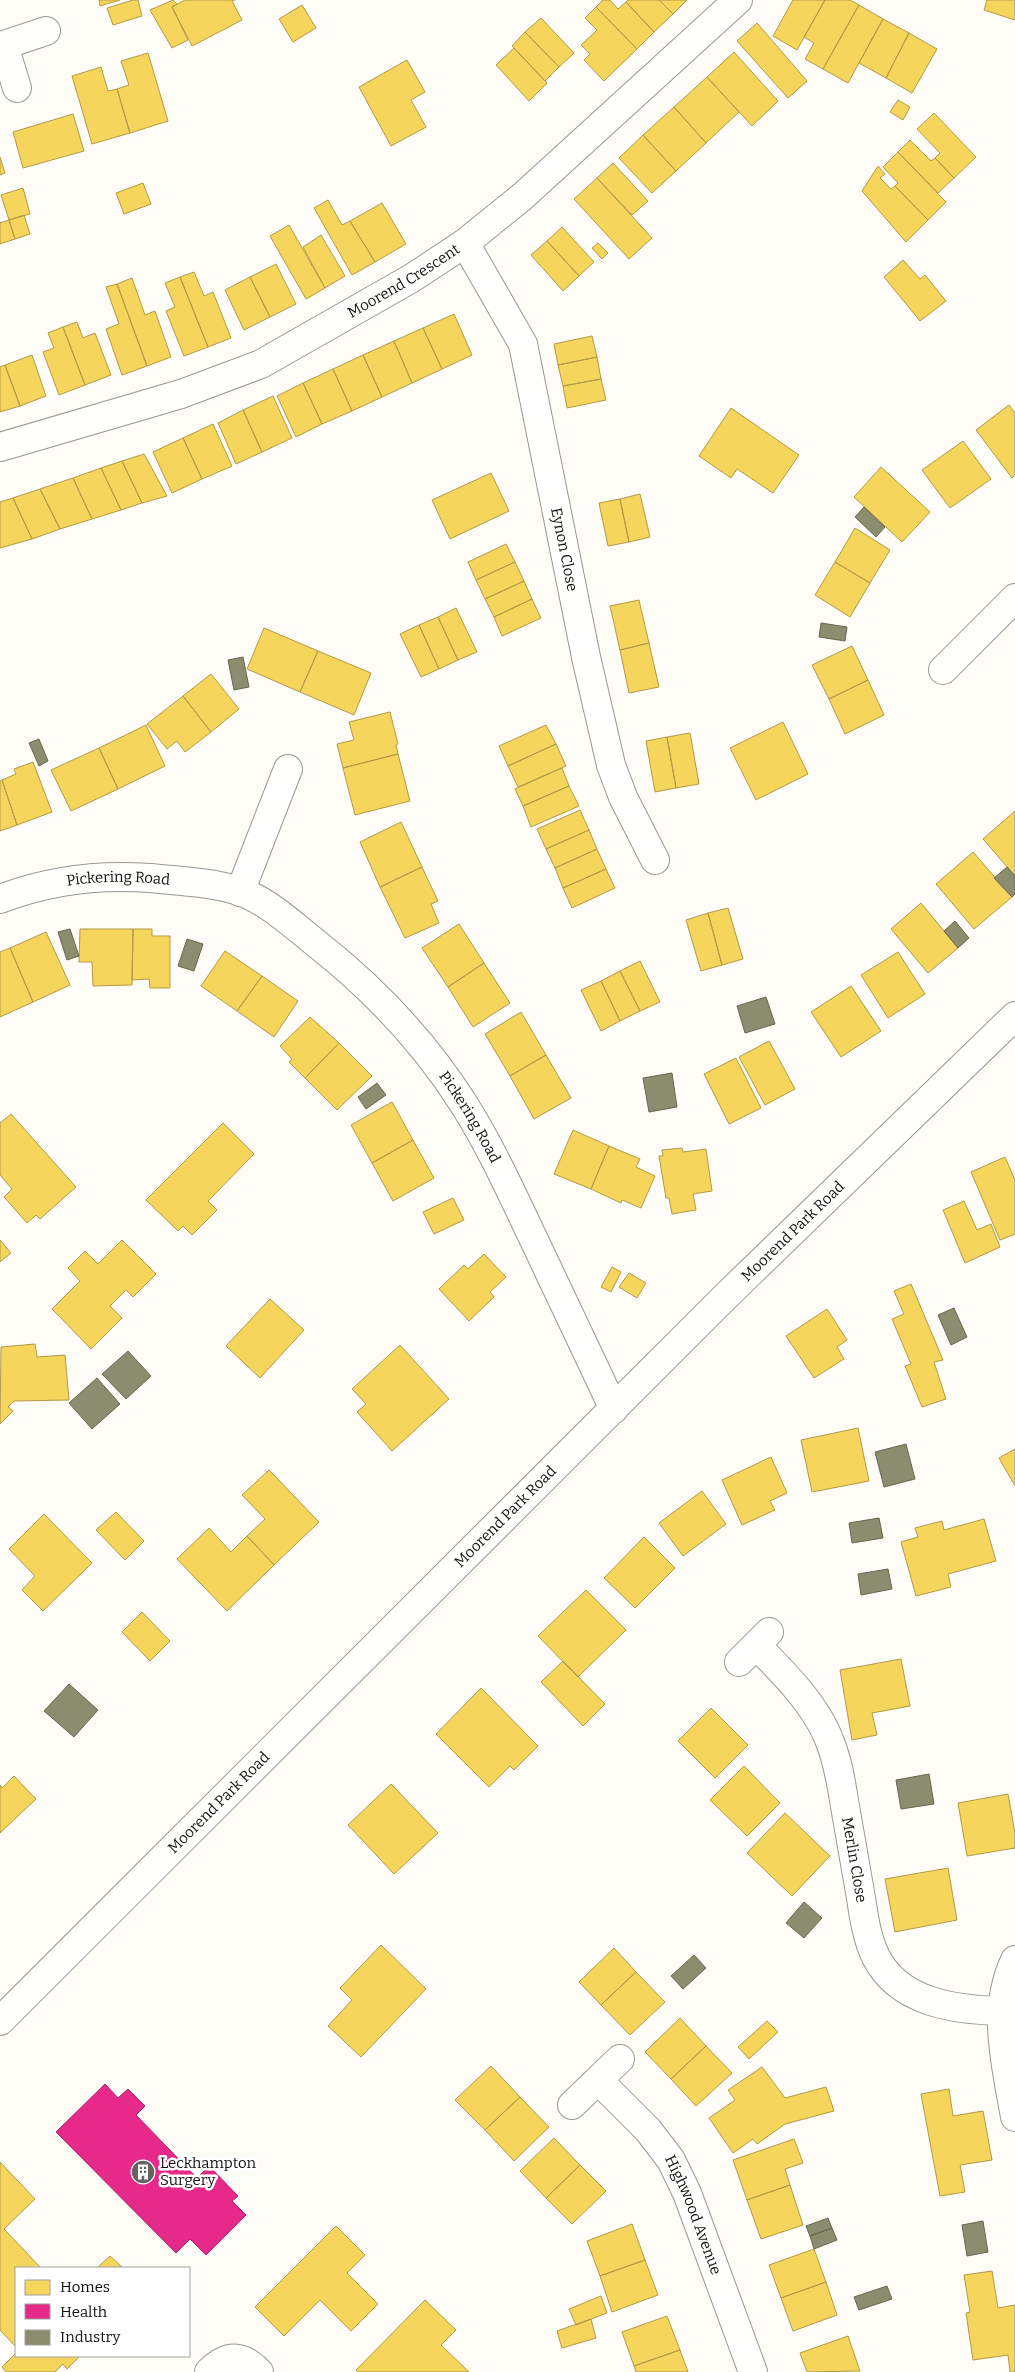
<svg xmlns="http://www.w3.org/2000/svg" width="1015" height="2372" font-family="Bitter,serif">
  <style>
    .homes { fill: #f6d55c; stroke: #b19a46 }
    .health { fill: #e7298a; stroke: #a72266 }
    .industry { fill: #8c8c6e; stroke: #676752 }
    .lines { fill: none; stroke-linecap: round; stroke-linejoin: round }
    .minor-casing { stroke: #979795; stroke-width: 30 }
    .minor { stroke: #fffffe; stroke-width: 28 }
    .labels { text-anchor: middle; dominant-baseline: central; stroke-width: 5; stroke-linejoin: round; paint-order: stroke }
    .street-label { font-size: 15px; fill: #111; stroke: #fff }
    .poi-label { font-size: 15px; fill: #111; stroke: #fff; text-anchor: start }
  </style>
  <rect width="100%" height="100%" fill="#fdfcf7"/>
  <path class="homes" d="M99,0H120L100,6Z
    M133,0H138L142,16L113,25L107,8Z
    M173,0L177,4L172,7L188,40L172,48L150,10Z
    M185,0H235L232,1L242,20L192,46L172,7Z
    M603,0H610L618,9L626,2L654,32L637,49L596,7Z
    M628,0H659L673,14L654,32L626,2Z
    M659,0H687L673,14Z
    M793,0H825L797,50L773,36Z
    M825,0H850L859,5L823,69L805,59L814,43L804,37Z
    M987,0H1015V20L984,10Z
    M302,5L316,28L293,42L279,19Z
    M859,5L883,19L848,83L823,69Z
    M596,7L637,49L604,81L584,60L590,54L581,45L597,30L585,18Z
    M541,18L574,53L559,67L525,32Z
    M883,19L909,33L886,78L859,63Z
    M757,23L807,81L788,98L737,41Z
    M525,32L559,67L545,81L512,46Z
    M909,33L937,49L912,93L886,78Z
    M514,48L547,83L529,101L496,65Z
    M734,52L778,101L752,126L707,77Z
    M148,53L168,121L130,133L117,89L129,85L121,61Z
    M407,60L425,92L411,100L426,127L391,146L359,87Z
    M101,67L108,91L117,89L130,133L92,144L72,76Z
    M707,77L739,112L706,143L674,107Z
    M898,100L910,107L903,120L890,112Z
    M674,107L706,143L676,171L643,135Z
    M934,113L976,157L954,178L935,158L940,153L917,129Z
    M73,114L84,151L23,168L13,132Z
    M643,135L676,171L652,193L619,158Z
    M910,140L931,161L935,158L954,178L938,193L898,152Z
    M898,152L946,202L928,220L895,186L898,183L883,167Z
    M0,157L5,173L0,175Z
    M613,163L648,201L632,215L597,178Z
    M878,166L885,174L880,178L891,189L895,186L928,220L906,242L862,191Z
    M597,178L652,238L629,259L574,199Z
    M143,183L151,204L124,214L116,193Z
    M23,188L30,214L9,220L1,195Z
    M328,200L342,225L350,221L375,262L352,275L314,208Z
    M382,203L406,244L375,262L350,221Z
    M24,215L30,234L15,239L9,220Z
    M9,220L15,239L0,244V223Z
    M289,225L325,288L306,299L270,236Z
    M562,227L594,262L579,276L547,241Z
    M321,235L345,276L325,288L303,247Z
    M547,241L579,276L563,291L531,255Z
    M598,243L608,253L602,259L592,248Z
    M903,260L920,279L925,275L946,301L920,321L884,277Z
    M276,264L296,304L270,317L250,277Z
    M194,272L204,296L213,292L231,338L208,347L180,277Z
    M180,277L208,347L184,356L166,311L175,307L165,283Z
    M250,277L270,317L244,330L225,290Z
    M132,278L145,315L155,311L171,357L147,366L117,284Z
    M117,284L147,366L122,375L106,329L119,324L106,287Z
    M454,314L472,355L442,369L423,328Z
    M77,322L83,338L95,333L111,375L85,385L63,327Z
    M63,327L85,385L59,395L43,352L54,348L48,333Z
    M423,328L442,369L412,383L394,341Z
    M592,336L597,357L558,365L554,344Z
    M394,341L412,383L382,397L363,355Z
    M32,355L46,396L20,406L5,365Z
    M363,355L382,397L352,411L333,369Z
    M597,357L601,379L563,386L558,365Z
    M5,365L20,406L0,412V367Z
    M333,369L352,411L322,424L303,383Z
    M601,379L606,400L567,408L563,386Z
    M303,383L322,424L296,437L277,396Z
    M273,396L292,438L262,452L243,410Z
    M1009,405L1015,413V475L1012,478L976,430Z
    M731,408L799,455L773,493L737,469L731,478L699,456Z
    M243,410L262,452L236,464L218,423Z
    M213,424L232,466L202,479L183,438Z
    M183,438L202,479L172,493L153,452Z
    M963,441L991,479L950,508L922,470Z
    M144,454L167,496L142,503L122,461Z
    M122,461L142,503L121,510L101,468Z
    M881,467L930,512L902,542L854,497Z
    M101,468L121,510L92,519L73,478Z
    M491,473L509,511L450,539L432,500Z
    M73,478L92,519L60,529L40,489Z
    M40,489L60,529L32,539L13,498Z
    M640,494L650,537L629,542L620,499Z
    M13,498L32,539L0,548V502Z
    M620,499L629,542L608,546L599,503Z
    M855,528L890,550L870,583L835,562Z
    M506,544L515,562L476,580L468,562Z
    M515,562L524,581L485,599L476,580Z
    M835,562L870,583L850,617L815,595Z
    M524,581L532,599L494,617L485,599Z
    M532,599L541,618L502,636L494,617Z
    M639,600L649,643L620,650L610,606Z
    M456,608L477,652L458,660L438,617Z
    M438,617L458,660L439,669L419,625Z
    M419,625L439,669L421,677L400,634Z
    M264,628L318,651L300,692L247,669Z
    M649,643L659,687L629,693L620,650Z
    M852,646L868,680L829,699L812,665Z
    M318,651L371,673L354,715L300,692Z
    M211,674L239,709L211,732L183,696Z
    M868,680L884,715L845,734L829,699Z
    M183,696L211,732L185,752L177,741L167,749L147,724Z
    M390,712L398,744L396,745L398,754L343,768L337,744L354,740L349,722Z
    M783,722L808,774L756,800L730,748Z
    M146,725L165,766L118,789L99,748Z
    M546,725L556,744L508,766L499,746Z
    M690,733L699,784L676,788L667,737Z
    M667,737L676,788L655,792L646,741Z
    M556,744L566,766L518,787L508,766Z
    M99,748L118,789L71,811L51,770Z
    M398,754L410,801L355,815L343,768Z
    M33,762L52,812L17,825L2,780L16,774L14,769Z
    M562,768L569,786L523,806L515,789Z
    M2,780L17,825L0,831V781Z
    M569,786L579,806L531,827L523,806Z
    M580,810L589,830L546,849L537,829Z
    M1015,811V876L983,839Z
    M401,822L422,867L380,887L360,842Z
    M589,830L597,849L555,868L546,849Z
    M597,849L606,869L563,888L555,868Z
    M973,852L1012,897L974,929L936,884Z
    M422,867L438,901L431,904L439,923L405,938L380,887Z
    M606,869L615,888L572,908L563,888Z
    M921,903L958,948L928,973L891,929Z
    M728,908L743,959L722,965L708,913Z
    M708,913L722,965L701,971L686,920Z
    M459,924L484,963L448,987L422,948Z
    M80,929H133L132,985L93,986L92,962H79Z
    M133,929H152V936H170V988H150L149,979L132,980Z
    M46,932L70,985L33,1002L10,948Z
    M10,948L33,1002L0,1017V952Z
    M225,951L262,976L237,1011L201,986Z
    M898,952L925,994L888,1018L861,975Z
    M640,961L660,1002L640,1011L620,971Z
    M484,963L510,1003L473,1027L448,987Z
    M620,971L640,1011L620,1021L601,981Z
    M262,976L298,1001L274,1037L237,1011Z
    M601,981L620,1021L601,1031L581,990Z
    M851,986L881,1031L841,1057L811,1012Z
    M521,1012L546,1055L510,1076L485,1034Z
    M310,1017L339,1043L305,1078L289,1062L292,1059L280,1046Z
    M769,1041L795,1089L765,1105L739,1057Z
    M339,1043L372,1076L337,1110L305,1078Z
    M546,1055L571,1098L534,1119L510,1076Z
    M736,1058L761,1108L729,1124L704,1074Z
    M392,1102L413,1140L372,1163L351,1125Z
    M11,1114L76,1187L40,1219L36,1215L27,1223L4,1197L12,1189L0,1175V1123Z
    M223,1123L254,1154L208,1201L217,1210L192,1235L183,1226L178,1231L146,1200Z
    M573,1130L609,1146L591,1189L554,1174Z
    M413,1140L434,1178L393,1201L372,1163Z
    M609,1146L640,1159L636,1167L655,1176L641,1208L622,1200L621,1203L591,1189Z
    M682,1148L683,1152L706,1149L712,1191L693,1194L696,1210L672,1214L669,1198H666L659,1156H663L662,1150Z
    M1005,1157L1015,1180V1234L1000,1240L971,1172Z
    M453,1198L464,1220L434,1234L423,1212Z
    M964,1201L977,1230L991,1224L1000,1247L965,1263L943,1210Z
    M0,1240L11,1253L0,1262Z
    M122,1240L156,1274L133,1297L126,1290L110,1306L122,1318L91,1349L52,1309L80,1281L68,1268L85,1251L98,1264Z
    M484,1254L506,1277L490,1292L494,1297L469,1321L439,1289L464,1265L468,1269Z
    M612,1267L621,1272L611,1292L601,1287Z
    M629,1273L646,1283L637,1298L619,1287Z
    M911,1284L943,1360L934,1362L946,1399L922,1407L905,1366L911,1364L892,1319L904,1314L894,1291Z
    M270,1299L304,1330L260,1378L226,1346Z
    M827,1309L847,1340L837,1347L844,1359L814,1378L786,1336Z
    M35,1344L37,1357L65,1355L69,1400L14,1401L8,1407L13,1411L0,1424L1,1347Z
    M400,1345L449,1399L392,1451L357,1412L366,1404L352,1389Z
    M858,1428L869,1481L812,1492L801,1440Z
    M1015,1449V1486L999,1458Z
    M771,1457L787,1493L770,1501L775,1510L742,1525L722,1480Z
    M269,1470L319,1522L274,1565L247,1536L265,1519L242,1495Z
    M702,1491L726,1524L683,1556L659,1523Z
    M116,1512L144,1541L125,1560L96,1530Z
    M44,1514L92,1563L43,1611L22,1590L35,1576L9,1549Z
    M984,1519L996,1561L948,1574L951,1587L916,1596L901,1542L918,1537L915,1528L942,1521L944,1530Z
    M209,1528L231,1552L247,1536L274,1565L227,1611L177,1559Z
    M644,1537L675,1568L635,1608L604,1578Z
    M586,1590L626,1630L578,1677L538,1636Z
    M142,1612L170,1641L150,1661L122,1632Z
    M901,1659L910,1706L872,1713L877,1735L852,1740L840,1670Z
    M563,1661L605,1704L583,1726L541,1682Z
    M481,1688L538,1746L514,1770L510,1766L489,1787L436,1734Z
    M711,1708L748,1745L715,1778L678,1741Z
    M744,1766L780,1803L747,1836L710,1800Z
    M14,1776L36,1799L0,1833V1785L2,1788Z
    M391,1784L438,1833L394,1874L348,1825Z
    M1008,1794L1015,1833V1848L967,1856L958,1803Z
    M785,1813L830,1856L792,1896L747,1853Z
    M948,1868L957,1920L895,1932L885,1879Z
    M381,1945L426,1989L361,2057L328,2026L352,2000L340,1988Z
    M614,1948L636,1972L601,2005L579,1982Z
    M636,1972L665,2002L630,2035L601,2005Z
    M680,2018L706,2046L671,2079L645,2052Z
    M767,2021L778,2032L749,2059L738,2047Z
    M706,2046L732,2073L696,2106L671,2079Z
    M491,2066L520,2097L485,2130L455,2100Z
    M762,2067L785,2098L826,2087L834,2111L785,2124L757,2144L753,2139L733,2153L709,2118L735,2100L728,2090Z
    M949,2089L953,2116L983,2111L992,2160L960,2165L965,2192L940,2196L921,2094Z
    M520,2097L549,2127L514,2161L485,2130Z
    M554,2138L580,2165L546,2198L520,2171Z
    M794,2139L803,2163L785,2169L790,2185L747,2200L733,2160Z
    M0,2162L35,2199L4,2229L41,2268H16V2347L0,2330Z
    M580,2165L606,2191L572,2224L546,2198Z
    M790,2185L803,2225L761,2239L747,2200Z
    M632,2224L645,2260L600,2276L587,2241Z
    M336,2226L365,2255L347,2273L378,2304L351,2331L320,2300L284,2336L255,2307Z
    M814,2249L826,2282L781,2298L769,2265Z
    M110,2256L123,2268H97Z
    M645,2260L658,2295L612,2312L600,2276Z
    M992,2271L998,2308L1015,2305V2372H1010L1008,2355L973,2360L966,2313L970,2312L964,2275Z
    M826,2282L837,2315L793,2331L781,2298Z
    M601,2296L607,2313L576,2325L569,2309Z
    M425,2300L456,2330L441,2345L469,2372H358L356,2370Z
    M667,2316L680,2350L634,2366L622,2332Z
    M591,2319L596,2338L562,2348L557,2331Z
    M848,2336L860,2371L807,2372L800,2353Z
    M680,2350L688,2372H636L634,2366Z
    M16,2353V2356H80L67,2369L63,2364L55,2372H6L2,2367Z"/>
  <path class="health" d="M105,2084L118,2098L128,2089L145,2106L136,2115L197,2178L209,2166L238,2196L232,2201L246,2215L206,2255L190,2239L176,2253L56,2132Z"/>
  <path class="industry" d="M864,507L885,527L876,537L855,517Z
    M821,623L847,627L845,641L819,637Z
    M243,657L249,687L234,690L228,660Z
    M39,739L48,761L39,766L29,743Z
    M1007,867L1015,876V894L1012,897L994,878Z
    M955,921L969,938L958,948L944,931Z
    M70,929L79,956L67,960L58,932Z
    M187,939L203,944L194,971L178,966Z
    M766,997L775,1024L745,1033L737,1006Z
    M672,1073L677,1107L649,1112L643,1078Z
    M377,1083L386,1095L366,1109L358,1097Z
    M954,1308L967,1337L951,1345L938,1315Z
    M128,1351L151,1376L126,1399L102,1374Z
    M97,1378L120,1404L92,1429L69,1403Z
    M906,1444L915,1479L884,1487L875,1452Z
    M879,1518L883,1538L852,1543L849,1523Z
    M888,1569L892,1589L861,1595L858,1574Z
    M69,1684L98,1710L74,1737L44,1711Z
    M929,1774L934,1804L901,1809L896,1780Z
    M804,1902L822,1918L804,1938L786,1923Z
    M694,1955L706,1968L683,1989L671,1976Z
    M828,2218L832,2228L810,2236L806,2226Z
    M983,2221L988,2252L967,2256L962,2225Z
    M832,2228L837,2240L814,2249L810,2236Z
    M887,2286L892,2299L859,2310L854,2297Z"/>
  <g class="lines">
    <g class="minor-casing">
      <g id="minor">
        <path d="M17,88L4,45L46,31"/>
        <path id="s1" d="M465,243L523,344L586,657L611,765L623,797L655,860"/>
        <path id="s2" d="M0,447L181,394L261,364L412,278L465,243L523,196L738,0"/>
        <path d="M943,670L1015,598"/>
        <path d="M240,892L288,769"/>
        <path id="s3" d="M0,899C49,880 97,874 150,878C179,881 210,882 239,891C268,901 293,925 317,944C374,989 426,1044 465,1106C492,1149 513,1196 535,1242C561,1297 587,1353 614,1409"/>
        <path id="s4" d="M757,1646C783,1672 817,1706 830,1742C839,1764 842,1789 846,1812C851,1841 856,1869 861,1898C864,1918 867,1939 876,1957C899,2003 956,2010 1002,2011"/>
        <path d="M739,1662L769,1632"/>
        <path d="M1015,1960C991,2010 1006,2065 1015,2117"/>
        <path id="s5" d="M0,2021L725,1297L1015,1016"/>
        <path d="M598,2080L620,2059"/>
        <path id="s6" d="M572,2105L598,2080L648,2130L671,2160L687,2193L753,2372"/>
        <path d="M209,2372C227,2354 242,2354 259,2372"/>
      </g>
    </g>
    <use href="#minor" class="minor"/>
  </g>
  <defs>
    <g id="building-disc" transform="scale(1.25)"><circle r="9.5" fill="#646362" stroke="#fff"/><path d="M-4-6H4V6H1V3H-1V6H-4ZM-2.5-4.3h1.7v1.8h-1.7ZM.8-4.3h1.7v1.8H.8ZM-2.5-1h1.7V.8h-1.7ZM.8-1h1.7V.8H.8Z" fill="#fff"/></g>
  </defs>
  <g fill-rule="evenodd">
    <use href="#building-disc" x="143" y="2172"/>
  </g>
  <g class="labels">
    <g class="street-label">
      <text stroke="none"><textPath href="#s2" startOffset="439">Moorend Crescent</textPath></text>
      <text stroke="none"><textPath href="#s1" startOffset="326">Eynon Close</textPath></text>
      <text stroke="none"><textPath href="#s3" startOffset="121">Pickering Road</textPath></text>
      <text stroke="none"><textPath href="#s3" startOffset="570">Pickering Road</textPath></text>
      <text stroke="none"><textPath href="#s5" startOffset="1119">Moorend Park Road</textPath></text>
      <text stroke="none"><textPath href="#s5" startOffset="714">Moorend Park Road</textPath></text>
      <text stroke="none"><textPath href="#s5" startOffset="309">Moorend Park Road</textPath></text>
      <text stroke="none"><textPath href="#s4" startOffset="242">Merlin Close</textPath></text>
      <text stroke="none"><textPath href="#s6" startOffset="204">Highwood Avenue</textPath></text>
    </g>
    <g class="poi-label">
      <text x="160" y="2163">Leckhampton<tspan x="160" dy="17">Surgery</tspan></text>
    </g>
  </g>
  <rect x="15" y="2267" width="175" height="90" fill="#ffffff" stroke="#a0a0a0"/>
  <rect x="25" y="2280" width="25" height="15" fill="#f6d55c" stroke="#a0a0a0"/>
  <text x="60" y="2292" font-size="15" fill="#111111">Homes</text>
  <rect x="25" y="2304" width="25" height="15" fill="#e7298a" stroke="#a0a0a0"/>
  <text x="60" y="2317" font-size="15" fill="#111111">Health</text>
  <rect x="25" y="2330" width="25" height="15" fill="#8c8c6e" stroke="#a0a0a0"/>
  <text x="60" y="2342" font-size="15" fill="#111111">Industry</text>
</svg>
